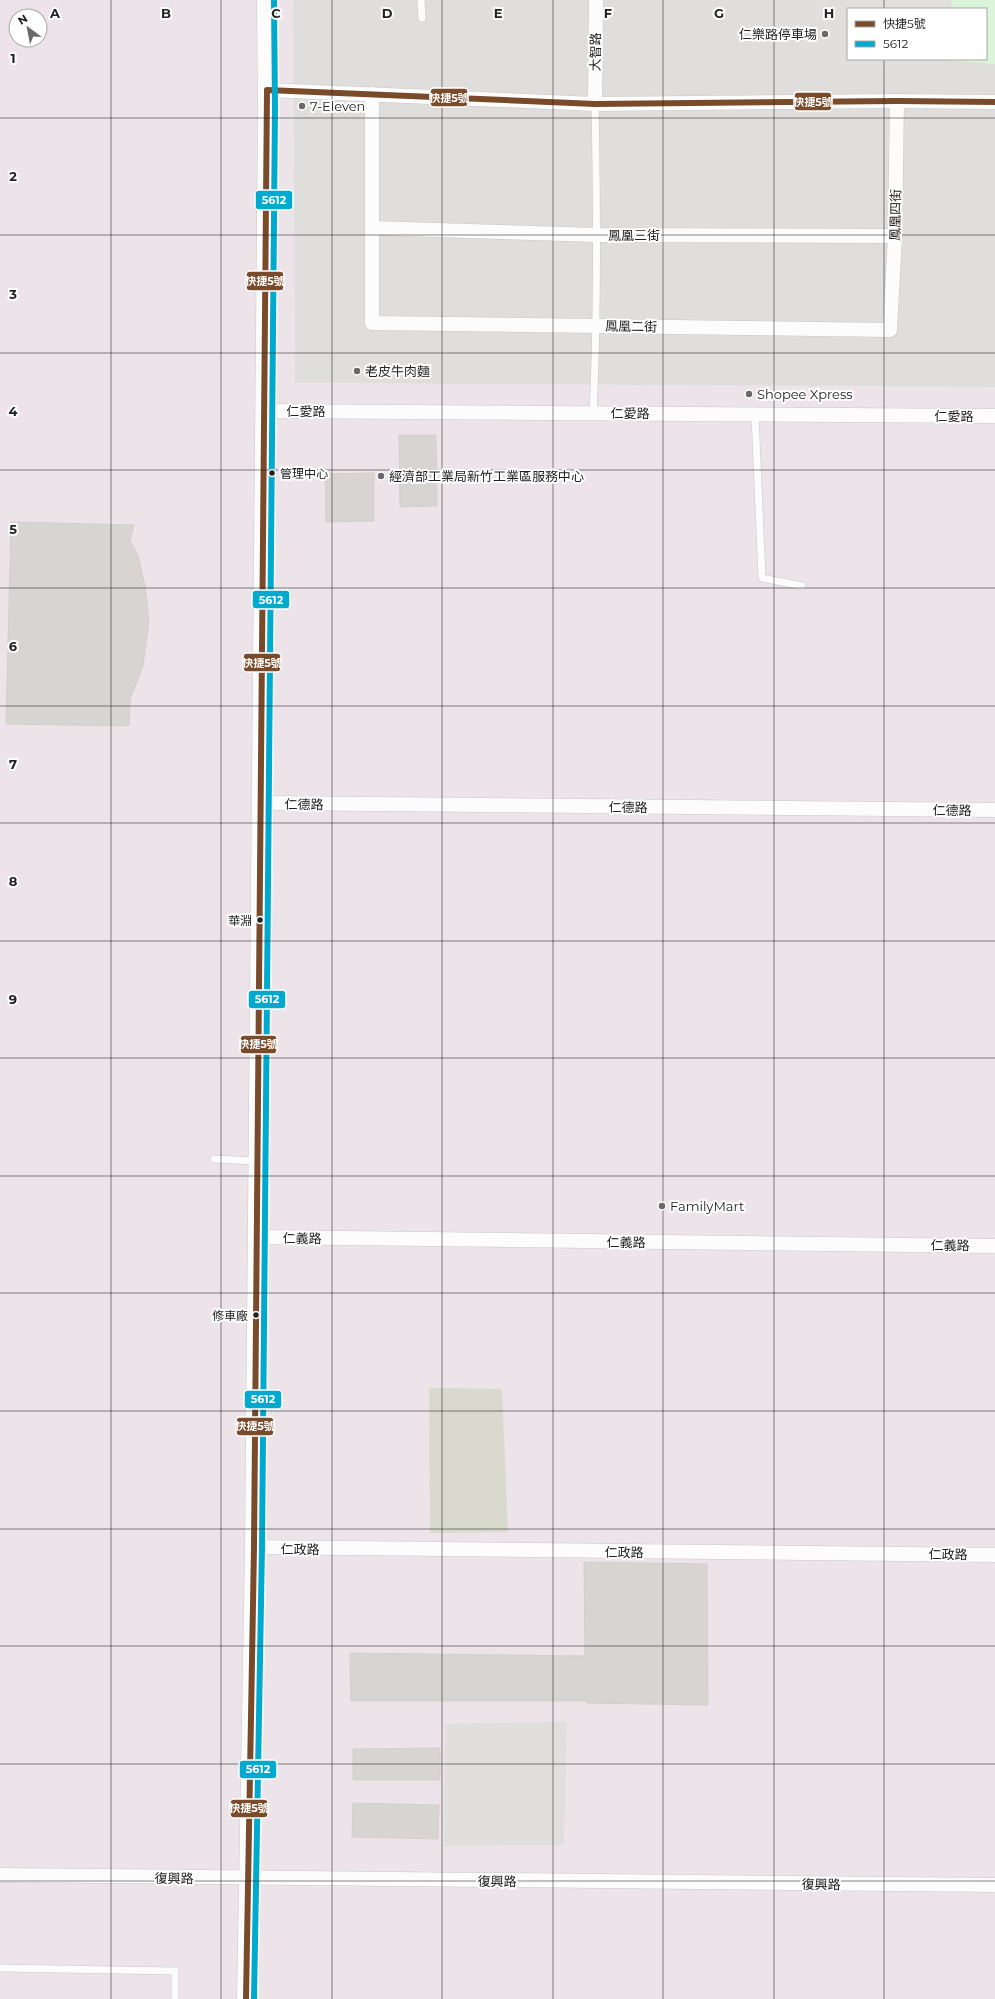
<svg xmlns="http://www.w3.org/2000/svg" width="995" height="1999" font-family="Montserrat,'Noto Sans TC',sans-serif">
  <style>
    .residential { fill: #dfdedc; fill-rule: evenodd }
    .industrial { fill: #ede4e9; fill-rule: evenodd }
    .construction { fill: #d9d9cd }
    .park { fill: #daf5da }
    .parking { fill: #e0dfde }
    .building { fill: #d7d4d2; stroke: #d3d0cc }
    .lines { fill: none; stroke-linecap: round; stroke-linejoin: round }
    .service-casing { stroke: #c9c8c7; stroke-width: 8 }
    .minor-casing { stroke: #c9c8c7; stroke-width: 15 }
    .tertiary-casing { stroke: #c9c8c7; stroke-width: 19 }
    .service { stroke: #fdfcfc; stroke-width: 7 }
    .minor { stroke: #fdfcfc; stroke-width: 14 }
    .tertiary { stroke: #fdfcfc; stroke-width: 18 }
    .bus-1-casing { stroke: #fff; stroke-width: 9 }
    .bus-2-casing { stroke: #fff; stroke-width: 9 }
    .bus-1 { stroke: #7a4b2a; stroke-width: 6 }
    .bus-2 { stroke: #00a9ce; stroke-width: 6 }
    .grid { fill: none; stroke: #222; stroke-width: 1; stroke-opacity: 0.55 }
    .poi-dot { fill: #6a6968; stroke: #fff; stroke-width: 1.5 }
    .bus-dot { fill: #222; stroke: #fff; stroke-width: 1.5 }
    .labels { text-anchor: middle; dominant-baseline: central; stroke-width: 4; stroke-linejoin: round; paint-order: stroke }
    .bus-label { font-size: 12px; fill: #222; stroke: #fff; text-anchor: end }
    .poi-label { font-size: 13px; fill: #222; stroke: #fff; text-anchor: start }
    .street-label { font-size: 13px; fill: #222; stroke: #fff }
    .grid-label { font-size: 13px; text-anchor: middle; font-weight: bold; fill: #222; stroke: #fff; stroke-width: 4; stroke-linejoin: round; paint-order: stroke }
    .line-badge { stroke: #fff; stroke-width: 1.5 }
    .badge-label { font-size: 11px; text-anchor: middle; font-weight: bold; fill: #fff }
  </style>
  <rect width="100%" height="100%" fill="#f0eeeb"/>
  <path class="residential" d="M293,0H995V387L295,383ZM848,9H986V59H848Z"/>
  <path class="industrial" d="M0,0H293L295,383L995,387V1999H0ZM16,16H40V40H16Z"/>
  <path class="construction" d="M429,1388L502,1389L508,1532L430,1533Z"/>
  <path class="park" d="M952,0H995V64L949,60L986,59V9H951Z"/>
  <path class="parking" d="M800,0H947V9H848V59H945V71L802,74Z
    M567,1721L564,1845L444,1846L445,1724Z"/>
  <path class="building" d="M399,435H436L437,506L400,507Z
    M374,473V521L326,522L325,474Z
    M11,522L134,525L130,541L138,555L145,586L149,621L143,666L130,699L129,726L6,724Z
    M584,1562L707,1564L708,1705L586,1703V1701H351L350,1653L585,1656Z
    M440,1748V1780H353V1749Z
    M353,1803L439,1805L438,1839L352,1837Z"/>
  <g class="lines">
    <g class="service-casing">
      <path id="service" d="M421,0L422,18
        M593,413C598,310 597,207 595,104
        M755,415L762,578L802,586
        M214,1159L257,1161
        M0,1968L175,1971V1999"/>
    </g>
    <g class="minor-casing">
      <path id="minor" d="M267,90L595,104L897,101L995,102
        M372,94V323L890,330L895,236L897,101
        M595,104L596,0
        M372,228L598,235L895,236
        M264,411L995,416
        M261,803L995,810
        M257,1237L995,1246
        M254,1547L995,1555
        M0,1875L995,1885"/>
    </g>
    <g class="tertiary-casing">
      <path id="tertiary" d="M246,1999L254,1547L267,108L266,0"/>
    </g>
    <use href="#service" class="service"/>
    <use href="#minor" class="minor"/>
    <use href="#tertiary" class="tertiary"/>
    <g class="bus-1-casing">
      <path id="bus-1" d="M267,90L595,104L897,101L995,102
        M246,1999L254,1547L267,90"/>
    </g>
    <g class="bus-2-casing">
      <path id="bus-2" d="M254,1999L262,1547L275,108L274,0"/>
    </g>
    <use href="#bus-1" class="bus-1"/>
    <use href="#bus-2" class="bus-2"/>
  </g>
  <path class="grid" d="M111,0V1999M221,0V1999M332,0V1999M442,0V1999M553,0V1999M663,0V1999M774,0V1999M884,0V9M884,59V1999M0,118H995M0,235H995M0,353H995M0,470H995M0,588H995M0,706H995M0,823H995M0,941H995M0,1058H995M0,1176H995M0,1293H995M0,1411H995M0,1529H995M0,1646H995M0,1764H995M0,1881H995"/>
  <g class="poi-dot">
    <circle cx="825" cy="34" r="4"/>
    <circle cx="302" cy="106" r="4"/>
    <circle cx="357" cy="371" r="4"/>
    <circle cx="749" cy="394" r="4"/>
    <circle cx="381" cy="476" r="4"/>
    <circle cx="662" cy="1206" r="4"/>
  </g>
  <g class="bus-dot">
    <circle cx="272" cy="473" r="3.5"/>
    <circle cx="260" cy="920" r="3.5"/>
    <circle cx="256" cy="1315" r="3.5"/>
  </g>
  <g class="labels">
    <g class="bus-label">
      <text x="280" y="473" text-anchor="start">管理中心</text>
      <text x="252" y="920">華淵</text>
      <text x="248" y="1315">修車廠</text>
    </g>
    <g class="poi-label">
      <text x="817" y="34" text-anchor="end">仁樂路停車場</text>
      <text x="310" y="106">7-Eleven</text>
      <text x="365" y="371">老皮牛肉麵</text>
      <text x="757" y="394">Shopee Xpress</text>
      <text x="389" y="476">經濟部工業局新竹工業區服務中心</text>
      <text x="670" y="1206">FamilyMart</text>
    </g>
    <g class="street-label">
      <text transform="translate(595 52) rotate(-89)">大智路</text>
      <text transform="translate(895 215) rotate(-89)">鳳凰四街</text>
      <text x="634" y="235">鳳凰三街</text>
      <text transform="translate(631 326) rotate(1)">鳳凰二街</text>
      <text x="306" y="411">仁愛路</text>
      <text transform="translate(630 413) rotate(1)">仁愛路</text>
      <text x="954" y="416">仁愛路</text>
      <text transform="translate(304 804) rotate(1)">仁德路</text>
      <text transform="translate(628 807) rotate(1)">仁德路</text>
      <text transform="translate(952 810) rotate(1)">仁德路</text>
      <text transform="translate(302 1238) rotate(1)">仁義路</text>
      <text transform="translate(626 1242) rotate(1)">仁義路</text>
      <text transform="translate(950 1245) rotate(1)">仁義路</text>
      <text transform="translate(300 1549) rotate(1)">仁政路</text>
      <text transform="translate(624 1552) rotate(1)">仁政路</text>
      <text transform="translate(948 1554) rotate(1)">仁政路</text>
      <text transform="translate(174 1878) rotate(1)">復興路</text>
      <text transform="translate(497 1881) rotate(1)">復興路</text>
      <text transform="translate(821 1884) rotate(1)">復興路</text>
    </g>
  </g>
  <g class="grid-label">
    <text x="55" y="18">A</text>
    <text x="166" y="18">B</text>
    <text x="276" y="18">C</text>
    <text x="387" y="18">D</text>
    <text x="498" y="18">E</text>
    <text x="608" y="18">F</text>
    <text x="719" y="18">G</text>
    <text x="829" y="18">H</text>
    <text x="13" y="63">1</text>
    <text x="13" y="181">2</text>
    <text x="13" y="299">3</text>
    <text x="13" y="416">4</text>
    <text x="13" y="534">5</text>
    <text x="13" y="651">6</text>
    <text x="13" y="769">7</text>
    <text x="13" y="886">8</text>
    <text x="13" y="1004">9</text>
  </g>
  <g class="line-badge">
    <rect x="430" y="88" width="38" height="19" rx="4" fill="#7a4b2a"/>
    <rect x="794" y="92" width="38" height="19" rx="4" fill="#7a4b2a"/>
    <rect x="255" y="190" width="38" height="20" rx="4" fill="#00a9ce"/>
    <rect x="246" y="271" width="38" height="20" rx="4" fill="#7a4b2a"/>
    <rect x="252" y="590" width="38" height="19" rx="4" fill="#00a9ce"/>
    <rect x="243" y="653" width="38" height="19" rx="4" fill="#7a4b2a"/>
    <rect x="248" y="990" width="38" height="19" rx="4" fill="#00a9ce"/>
    <rect x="240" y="1035" width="37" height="19" rx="4" fill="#7a4b2a"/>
    <rect x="244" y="1390" width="38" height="19" rx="4" fill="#00a9ce"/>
    <rect x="236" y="1417" width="38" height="19" rx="4" fill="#7a4b2a"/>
    <rect x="239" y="1760" width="38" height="19" rx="4" fill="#00a9ce"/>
    <rect x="230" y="1799" width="38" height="19" rx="4" fill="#7a4b2a"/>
  </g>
  <g class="badge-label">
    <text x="449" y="102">快捷5號</text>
    <text x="813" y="106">快捷5號</text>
    <text x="274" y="204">5612</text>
    <text x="265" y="285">快捷5號</text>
    <text x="271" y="604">5612</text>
    <text x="262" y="667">快捷5號</text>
    <text x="267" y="1003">5612</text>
    <text x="258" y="1048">快捷5號</text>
    <text x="263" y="1403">5612</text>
    <text x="255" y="1430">快捷5號</text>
    <text x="258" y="1773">5612</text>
    <text x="249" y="1812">快捷5號</text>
  </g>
  <rect x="847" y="8" width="140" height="52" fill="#ffffff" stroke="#a7a7a7"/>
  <rect x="855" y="21" width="20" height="6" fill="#7a4b2a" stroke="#a7a7a7"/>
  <text x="883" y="28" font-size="12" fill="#222222">快捷5號</text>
  <rect x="855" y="41" width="20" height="6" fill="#00a9ce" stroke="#a7a7a7"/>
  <text x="883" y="48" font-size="12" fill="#222222">5612</text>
  <g transform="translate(28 28) rotate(328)"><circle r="19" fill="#ffffff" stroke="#a7a7a7"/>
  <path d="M0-3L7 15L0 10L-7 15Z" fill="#6a6968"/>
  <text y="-6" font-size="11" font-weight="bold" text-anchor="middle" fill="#222222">N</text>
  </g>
</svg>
